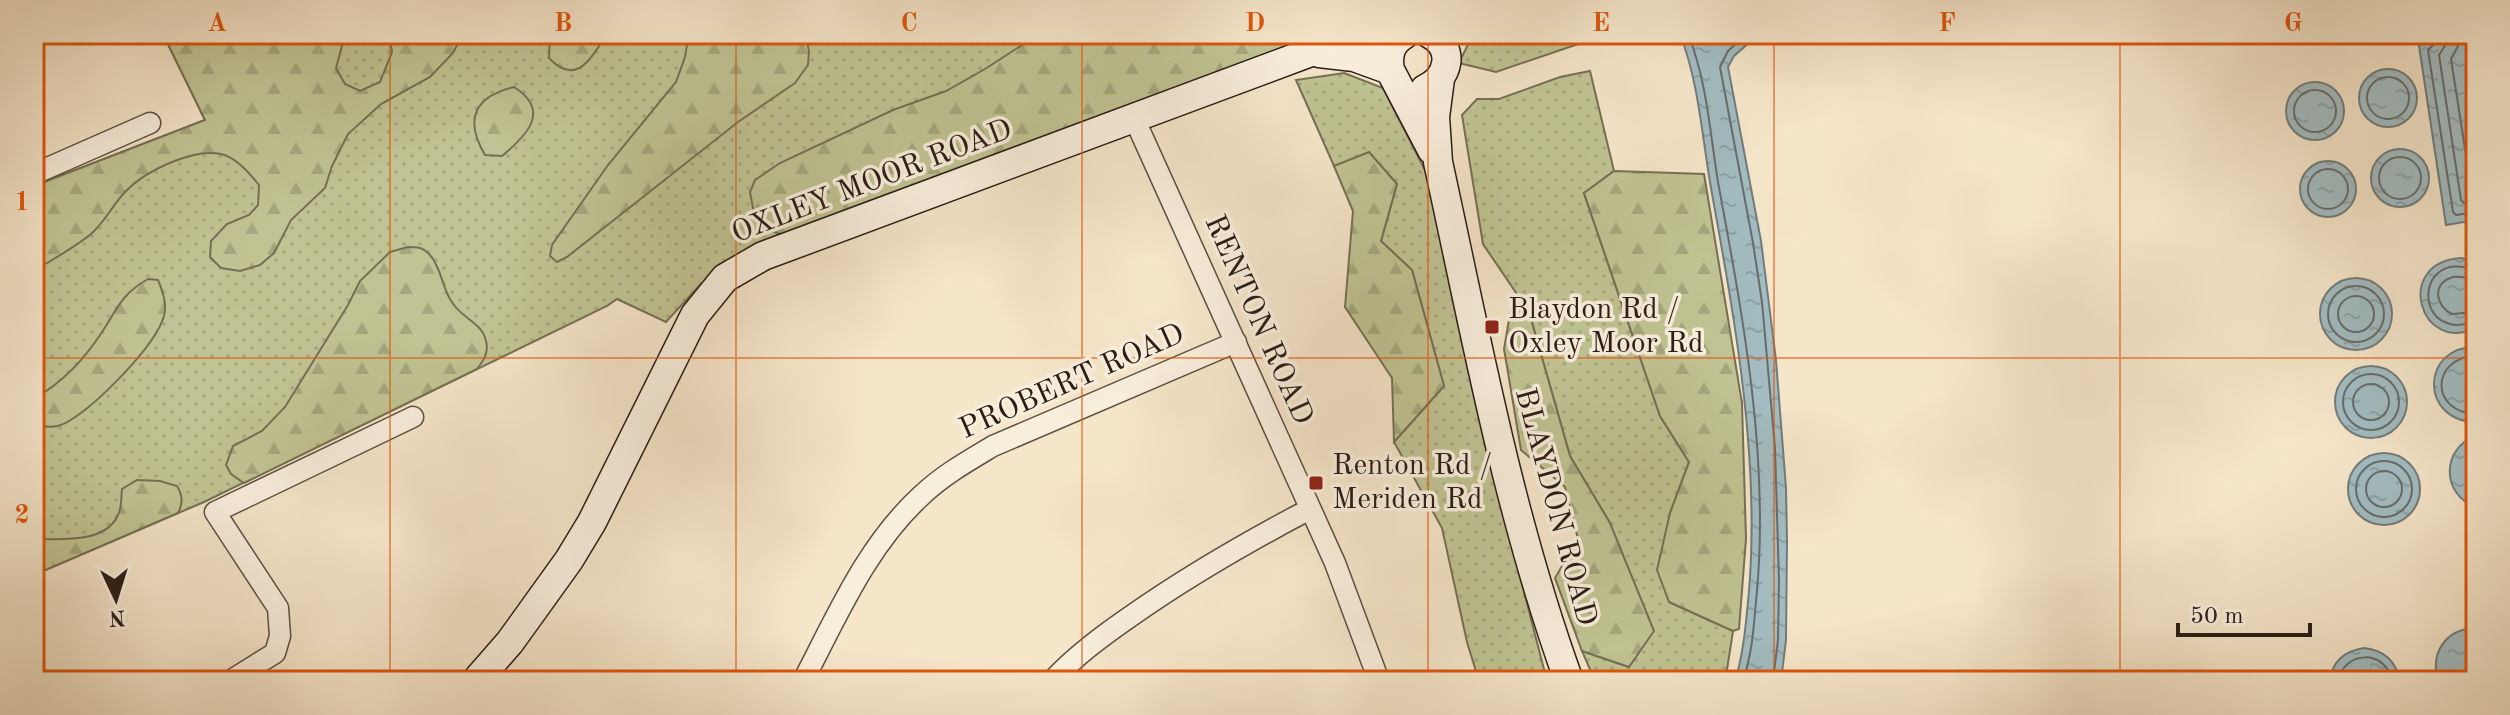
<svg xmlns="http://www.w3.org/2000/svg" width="2510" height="715" font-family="'Old Standard TT',serif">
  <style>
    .grass { fill: url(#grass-dots); stroke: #757054; stroke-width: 2 }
    .forest { fill: url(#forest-firs); stroke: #757054; stroke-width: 2 }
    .water { fill: url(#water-ripples); stroke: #727c7d; stroke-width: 2 }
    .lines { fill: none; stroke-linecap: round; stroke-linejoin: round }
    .shore { stroke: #666c6c; stroke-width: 2 }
    .street-casing { stroke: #5d4f43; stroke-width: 23 }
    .secondary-casing { stroke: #2a1d16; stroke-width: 31 }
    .street { stroke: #f8eedc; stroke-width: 20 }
    .secondary { stroke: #f8eedc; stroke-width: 28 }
    .grid { fill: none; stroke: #de560c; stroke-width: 2; stroke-opacity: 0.55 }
    .poi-dot { fill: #8f2418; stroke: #f8eedc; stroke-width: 3 }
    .labels { text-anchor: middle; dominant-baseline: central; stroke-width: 7; stroke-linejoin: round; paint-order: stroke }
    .street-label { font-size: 30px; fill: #2a1d16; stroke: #f8eedc }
    .poi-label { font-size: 30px; fill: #2a1d16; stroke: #f8eedc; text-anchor: start }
    .neatline { fill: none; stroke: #de560c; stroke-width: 3 }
    .grid-label { font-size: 26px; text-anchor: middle; font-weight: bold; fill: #de560c }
  </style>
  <defs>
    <pattern id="grass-dots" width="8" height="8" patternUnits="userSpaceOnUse" patternTransform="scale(2)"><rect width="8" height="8" fill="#c0c393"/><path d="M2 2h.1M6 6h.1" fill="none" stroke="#a5a77e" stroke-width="1.8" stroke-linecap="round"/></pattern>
    <pattern id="forest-firs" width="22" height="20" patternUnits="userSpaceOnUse" patternTransform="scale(2)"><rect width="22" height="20" fill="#c0c393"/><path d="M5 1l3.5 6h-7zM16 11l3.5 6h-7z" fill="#a5a77e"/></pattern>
    <pattern id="water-ripples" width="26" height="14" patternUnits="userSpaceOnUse" patternTransform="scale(2)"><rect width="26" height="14" fill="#a2bcc1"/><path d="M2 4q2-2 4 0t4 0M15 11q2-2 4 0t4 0" fill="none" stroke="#8ca1a5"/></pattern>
  </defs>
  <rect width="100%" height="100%" fill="#f5e5c9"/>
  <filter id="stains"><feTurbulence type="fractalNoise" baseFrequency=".0025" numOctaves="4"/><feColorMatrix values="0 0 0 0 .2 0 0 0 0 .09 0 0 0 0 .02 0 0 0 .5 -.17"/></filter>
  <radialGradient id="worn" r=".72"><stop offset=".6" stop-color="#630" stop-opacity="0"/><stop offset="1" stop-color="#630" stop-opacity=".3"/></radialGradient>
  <path class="grass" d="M163,34H1325L733,258L699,286L666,322L617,299L607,306L204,502L34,575V186L205,120Z
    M1473,34H1585L1587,41L1496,72L1459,63Z
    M1590,71L1614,171L1584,193L1660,416L1689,462L1670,513L1669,602L1733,631L1726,676L1723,681H1595L1582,651L1629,667L1610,523L1570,456L1529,312L1483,244L1462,115L1477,99H1499L1560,77Z
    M1344,73L1383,88L1429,178L1521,580L1547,681H1479L1467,642L1442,528L1394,442L1444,386L1412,270L1381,241L1397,184L1368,153L1334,166L1296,80Z"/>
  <path class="forest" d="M163,34H350L342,46L336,68L345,84L360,91L380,82L392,52L389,34H463L453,53L430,77L381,104L348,134L332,166L325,188L291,220L274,253L260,265L240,271L221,268L210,257L211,241L227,224L249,215L258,205L259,185C250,174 236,157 221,154C193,148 145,171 126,191C113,204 105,222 91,234C74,248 53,259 34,271V186L205,120Z
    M550,34H607C592,56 577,88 549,58Z
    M694,34H805L809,51L808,65L795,83L738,122L567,257L557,262L550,256L552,245L608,165L676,82L685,57L688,39Z
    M1039,34H1325L788,237L769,230L755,219L750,192L755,180L780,163L893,110L946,91L985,69Z
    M514,87C552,111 526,136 502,156L485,155C464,119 474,97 514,87Z
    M1369,152L1397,184L1381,241L1412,270L1444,386L1394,442L1392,378L1345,307L1353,211L1334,166Z
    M1614,171L1704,174L1742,403L1746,539L1739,629L1733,631L1669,602L1657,570L1670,513L1689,462L1660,416L1584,193Z
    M408,247C417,247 423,247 430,255C442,268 442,291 454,305C464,319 483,324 486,341C489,352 484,360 477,369L244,483L231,474L226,465L233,446L262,431L285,407L348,305L360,281L390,252Z
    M148,279L158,280C163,292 167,304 164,316C155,347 96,405 69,421C58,428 45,429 34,422V399C61,383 83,361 100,335C117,310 120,295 148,279Z
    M1511,308L1529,312L1570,456L1610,523L1654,631L1629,667L1582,651L1555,578L1578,539L1565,487L1521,450L1504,349Z
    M137,480L160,481L177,486C183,496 183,503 178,513L34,575V539C60,539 105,544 118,515C122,508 121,497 122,489Z"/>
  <path class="water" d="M1680,34H1759L1734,56L1728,67L1761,241L1776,360L1786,488L1787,541L1786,640L1781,681H1735C1744,652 1746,622 1749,591C1760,456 1735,321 1711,188C1702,137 1699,83 1680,34Z
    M2455,34H2476V220L2446,225L2418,39Z
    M2359 98a29 29 0 1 1 58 0a29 29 0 1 1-58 0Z
    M2286 111a29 29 0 1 1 58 0a29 29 0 1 1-58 0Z
    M2371 178a29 29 0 1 1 58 0a29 29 0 1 1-58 0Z
    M2300 189a28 28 0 1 1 56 0a28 28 0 1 1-56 0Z
    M2462,258L2476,263V328C2419,355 2393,261 2462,258Z
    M2320 314a36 36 0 1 1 72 0a36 36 0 1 1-72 0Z
    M2476,347V422C2419,421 2421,346 2476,347Z
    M2335 402a36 36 0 1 1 72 0a36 36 0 1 1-72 0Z
    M2476,436V507C2441,495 2441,448 2476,436Z
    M2348 489a36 36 0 1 1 72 0a36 36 0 1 1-72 0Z
    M2476,628V681H2438C2430,653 2445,629 2476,628Z
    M2364,648C2384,650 2396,661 2400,681H2330C2332,661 2345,651 2364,648Z"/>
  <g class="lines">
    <path class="shore" d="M1688,34C1707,81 1710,133 1718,182C1743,317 1769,454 1757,591C1754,621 1753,652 1743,681
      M1747,34L1728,51L1720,67L1753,243L1762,302L1775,448L1779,580L1778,640L1773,681
      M2438,34L2436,42L2428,50L2453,212L2456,215L2476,212
      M2448,34L2446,44L2439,55L2461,200L2464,203L2476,202
      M2460,34L2458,46L2451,59L2471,187L2476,190
      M2367 98a21 21 0 1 1 42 0a21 21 0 1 1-42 0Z
      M2294 111a21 21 0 1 1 42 0a21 21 0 1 1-42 0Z
      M2379 178a21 21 0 1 1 42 0a21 21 0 1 1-42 0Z
      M2308 189a20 20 0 1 1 40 0a20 20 0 1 1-40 0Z
      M2476,269C2467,268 2459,265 2450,267C2421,274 2421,317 2450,324C2459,327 2468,323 2476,322
      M2476,279C2467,279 2458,274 2450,278C2431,286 2437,307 2452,314L2476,312
      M2328 314a28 28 0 1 1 56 0a28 28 0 1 1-56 0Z
      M2338 314a18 18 0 1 1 36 0a18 18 0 1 1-36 0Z
      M2476,355C2430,359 2430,412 2476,414
      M2343 402a28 28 0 1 1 56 0a28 28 0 1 1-56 0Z
      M2353 402a18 18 0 1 1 36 0a18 18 0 1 1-36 0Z
      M2356 489a28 28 0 1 1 56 0a28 28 0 1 1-56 0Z
      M2366 489a18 18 0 1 1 36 0a18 18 0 1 1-36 0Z
      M2338,681C2344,650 2386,649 2392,681"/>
    <g class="street-casing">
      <path id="street" d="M1134,118L1335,563L1379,681
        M34,174L150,123
        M230,681L275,653L280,636L278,608L215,512L413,417
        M803,681C837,616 867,545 922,495C943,475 968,461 993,446L1236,342
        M1052,681C1076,655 1105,634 1134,614C1190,575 1249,541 1310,509"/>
    </g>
    <g class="secondary-casing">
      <path id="secondary" d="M1405,34C1391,42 1387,54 1390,70L1432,150
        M1319,53L1354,57L1390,70
        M1440,79L1435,117L1438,162C1476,336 1508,513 1569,681
        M1425,89C1449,78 1456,48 1430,34
        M476,681L510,642L569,560L592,522L695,315L725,278L763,256L1311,52L1356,36L1396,40"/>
    </g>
    <use href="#street" class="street"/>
    <use href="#secondary" class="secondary"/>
  </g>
  <path class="grid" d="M390,34V681M736,34V681M1082,34V681M1428,34V681M1774,34V681M2120,34V681M34,358H2476"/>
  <g class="poi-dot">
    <rect x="1484" y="319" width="16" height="16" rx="4"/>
    <rect x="1308" y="475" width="16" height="16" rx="4"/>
  </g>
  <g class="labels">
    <g class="street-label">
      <text transform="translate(872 182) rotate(-21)">OXLEY MOOR ROAD</text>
      <text transform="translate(1258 320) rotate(66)">RENTON ROAD</text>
      <text transform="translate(1072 382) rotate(-24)">PROBERT ROAD</text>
      <text transform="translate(1555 507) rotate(75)">BLAYDON ROAD</text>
    </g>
    <g class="poi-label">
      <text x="1508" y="310">Blaydon Rd /<tspan x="1508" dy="34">Oxley Moor Rd</tspan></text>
      <text x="1332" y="466">Renton Rd /<tspan x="1332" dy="34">Meriden Rd</tspan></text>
    </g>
  </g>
  <rect width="2510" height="715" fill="none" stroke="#f5e5c9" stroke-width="88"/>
  <g transform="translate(116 599) rotate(176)" stroke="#f8eedc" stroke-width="6" paint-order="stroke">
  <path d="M0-6L14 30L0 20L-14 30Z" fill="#2a1d16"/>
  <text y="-12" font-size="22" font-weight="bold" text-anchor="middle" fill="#2a1d16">N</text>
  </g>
  <path d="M2178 623v12h132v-12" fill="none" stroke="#2a1d16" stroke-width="4"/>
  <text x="2190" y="623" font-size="24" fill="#2a1d16" stroke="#f8eedc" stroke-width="6" paint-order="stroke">50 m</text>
  <rect x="44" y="44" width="2422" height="627" class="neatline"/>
  <g class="grid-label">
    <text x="217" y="31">A</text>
    <text x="563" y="31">B</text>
    <text x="909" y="31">C</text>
    <text x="1255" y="31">D</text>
    <text x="1601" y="31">E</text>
    <text x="1947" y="31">F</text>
    <text x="2293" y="31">G</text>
    <text x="22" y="210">1</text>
    <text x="22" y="523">2</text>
  </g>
  <rect width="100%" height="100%" filter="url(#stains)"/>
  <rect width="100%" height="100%" fill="url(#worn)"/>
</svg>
